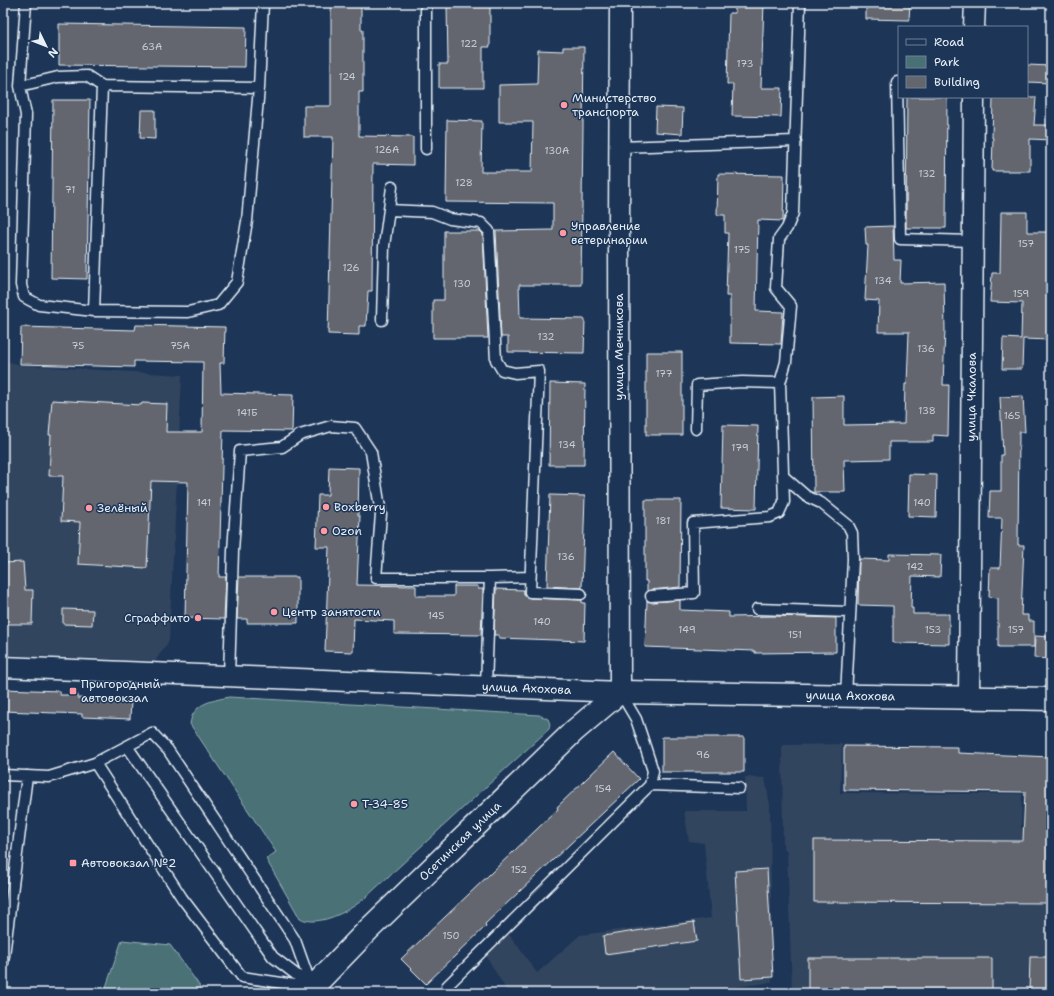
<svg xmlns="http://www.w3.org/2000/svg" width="1054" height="996" font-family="'Shantell Sans',sans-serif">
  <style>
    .built { fill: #32445e }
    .green { fill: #487176; stroke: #98b1b7 }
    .building { fill: #64666e; stroke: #e8f1f8 }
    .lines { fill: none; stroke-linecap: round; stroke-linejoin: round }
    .lane-casing { stroke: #e8f1f8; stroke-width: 13 }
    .street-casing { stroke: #e8f1f8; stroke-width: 23 }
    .secondary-casing { stroke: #e8f1f8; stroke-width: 25 }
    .lane { stroke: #1d3557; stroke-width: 10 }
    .street { stroke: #1d3557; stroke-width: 20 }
    .secondary { stroke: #1d3557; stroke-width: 22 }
    .poi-dot { fill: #ff9aa2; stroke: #1d3557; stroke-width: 1.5 }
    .labels { text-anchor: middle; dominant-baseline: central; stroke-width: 3; stroke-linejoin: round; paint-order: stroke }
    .number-label { font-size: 10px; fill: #c7ced6 }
    .poi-label { font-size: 12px; fill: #e8f1f8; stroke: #1d3557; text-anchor: start }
    .street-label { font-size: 12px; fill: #e8f1f8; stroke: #1d3557 }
  </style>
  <rect width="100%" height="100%" fill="#1d3557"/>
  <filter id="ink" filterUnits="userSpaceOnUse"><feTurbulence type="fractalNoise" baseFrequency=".025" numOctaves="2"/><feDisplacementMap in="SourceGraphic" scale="8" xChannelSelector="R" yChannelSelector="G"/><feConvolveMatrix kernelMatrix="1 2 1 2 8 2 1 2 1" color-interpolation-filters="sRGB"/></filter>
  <g filter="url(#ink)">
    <path class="built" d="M3,360L20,365L182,375L169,641L155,661L3,655Z
      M842,744L840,793L1022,794L1021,828L1051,830V993H792L787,851L783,847L782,745Z
      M745,777L765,778L770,805L772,982L707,991H679L666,993H508L485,954L509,934L537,973L580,935L711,918L704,843L689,841L684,811H746Z"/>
    <path class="green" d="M229,697L539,715L548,719L550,724L549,729L365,898C352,909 330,921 313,921C309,921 304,920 300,919L298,915L266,859L276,852L190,724C193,703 211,701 229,697Z
      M122,940L170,945L199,985L202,993H104Z"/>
    <path class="building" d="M331,3H361V30H363V92H359V136L413,137V165L373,164L372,291H368L366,326H359V335L328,334L333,137H304V106H331Z
      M735,3H764L761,88H782L781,117L732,116L733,84H727L729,13H735Z
      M866,3H910L909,20L866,19Z
      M447,4H490V47H483V88H439V64H448Z
      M59,24L246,27L245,67L59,65Z
      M563,47H584L581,285H519L520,318L585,319L584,353L508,352V337H501L496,231L553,230V203L446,202L447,120L482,121L481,172H532L533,122H499V85L537,84L538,50L563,51Z
      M1027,65L1051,66V83L1027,82Z
      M907,97H947L946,228H906Z
      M993,97H1036L1034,125H1051V140L1030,139V171H992L993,138H992Z
      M53,100H90L87,279L51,278Z
      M656,107L683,108L682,134L655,132Z
      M141,110H155V139L140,138Z
      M718,174L784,175L783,221L758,220L756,311L783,312L781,344L730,343V296H726L728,233H725V215H717Z
      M1001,212H1027V232H1051V340L1023,339L1022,369H1002L1003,338L1021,339L1022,303L990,302L992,273H1000Z
      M893,226L894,260H901L900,283L944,282L945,329L943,385H949L948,436L933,435V442H889V459L844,460L845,492H814L813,397L844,396V425L904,424L905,384H907L909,332H878L879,301L865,300L868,245H866L865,227Z
      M444,231H480L483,234L488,338H433V300H444Z
      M136,325L225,327L224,363H220L221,393L293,395L292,431L223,430L219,577H226L224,619L185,618L188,482L151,481L147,568L78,564L80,522L61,521L63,476H49L51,435H49L52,400L141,405L142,403L167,404L166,432H202L203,362L134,361V367L20,364L21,327L135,330Z
      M646,352H682V435H646Z
      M550,383L585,384L584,465H549Z
      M1023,396L1025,432H1019L1018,545H1024L1021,615H1028V621H1034V647H998V598L989,597L990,568H1000L1002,518H989L990,491H1001V455H1003L1000,397Z
      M723,425L758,426L756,509L721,508Z
      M329,467L359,468L358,516H360L357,585L416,586V596H454V586H478V589H483L481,635L394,634V621L354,619L353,652L325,651L329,547H316L318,495H328Z
      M909,474L937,475L936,517L908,516Z
      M550,495L585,496L582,588L547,586Z
      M645,500H681L680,587L651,590L647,591V581H645Z
      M889,554L941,555L940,577L912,576L911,608H913V614H949V644L893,643V606L858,605L859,559L889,560Z
      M23,562L25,590H33L32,624H3V563Z
      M239,577H298V623H247V619H237Z
      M496,589L524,590V595L530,598L582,600V603H585L584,641L499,638V635H494Z
      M680,600V610L729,612V617L775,616L836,618V652L755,653V651L645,647L647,601L651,602Z
      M63,609L93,610L92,625L63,624Z
      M1035,636L1051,637V659L1034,658Z
      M3,689L60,691V695H78V698L131,701L130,719L82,717V714L3,711Z
      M662,737H744V772H662Z
      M844,746L958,747V753L1051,757V903L814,902V840L1023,841L1025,792L844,790Z
      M614,752L639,779L485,924L486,926L426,984L401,959L558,809L557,807Z
      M767,869L773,977L741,979L735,871Z
      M694,922L697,941L605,954L603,936Z
      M1030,957H1051V993H1029Z
      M808,958H992V993H808Z"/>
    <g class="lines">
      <g class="lane-casing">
        <path id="lane" d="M26,3L20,86L26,115L21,285L24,297L39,305L94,311L188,312L218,305L237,282L247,221L259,88L263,3
          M897,82L900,239L973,241
          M20,86L58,77L87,76L102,86
          M619,147L796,141
          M426,149V3
          M389,210L432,212L450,219L481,223L489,231L496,360L502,370L515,373L539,371L530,592L581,594
          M94,311L102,86L259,88
          M382,320L384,246L392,187
          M696,429L697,385L742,382L780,383L786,362L791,306L776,288L779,239L787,228L793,213L800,3
          M783,476L806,496L821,503L848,525L852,533L853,559L846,696
          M651,596L694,593L693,523L770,517L779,513L784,502L780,383
          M757,609L849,612
          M229,676L233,551L240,451L282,447L300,435L331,426L355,428L371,452L381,514L376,578H490
          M486,686L490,578L530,577
          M127,746L273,957L311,986
          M95,763L182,898L242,977L308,987
          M3,775L49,777L95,763L152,733L168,750L295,940L312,988
          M650,785L739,788
          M3,963L27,776
          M450,993L447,986L650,785L653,771L641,734L636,719L620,692"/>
      </g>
      <g class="street-casing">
        <g id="street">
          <path d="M974,27L975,3"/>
          <path id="s1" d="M3,667L620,692L619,228L620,3"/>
          <path id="s2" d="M969,697L974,97"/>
        </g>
      </g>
      <g class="secondary-casing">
        <g id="secondary">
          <path id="s3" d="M303,993L312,988L368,930L574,731L620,692L1051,699"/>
        </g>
      </g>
      <use href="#lane" class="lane"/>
      <use href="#street" class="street"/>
      <use href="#secondary" class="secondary"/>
    </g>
  </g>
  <g class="poi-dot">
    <circle cx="564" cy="105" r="4"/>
    <circle cx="563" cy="233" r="4"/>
    <circle cx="326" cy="507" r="4"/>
    <circle cx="89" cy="508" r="4"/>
    <circle cx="324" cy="531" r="4"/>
    <circle cx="274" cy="612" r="4"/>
    <circle cx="198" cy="618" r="4"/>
    <rect x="69" y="687" width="8" height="8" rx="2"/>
    <circle cx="354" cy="804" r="4"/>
    <rect x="69" y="859" width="8" height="8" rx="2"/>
  </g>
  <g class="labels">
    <g class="number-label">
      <text x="469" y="43">122</text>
      <text x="152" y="46">63А</text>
      <text x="745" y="63">173</text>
      <text x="347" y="76">124</text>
      <text x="387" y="149">126А</text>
      <text x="557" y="150">130А</text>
      <text x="927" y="173">132</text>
      <text x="464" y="182">128</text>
      <text x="70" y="189">71</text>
      <text x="1026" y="243">157</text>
      <text x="742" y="249">175</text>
      <text x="351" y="267">126</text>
      <text x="883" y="280">134</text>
      <text x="462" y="283">130</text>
      <text x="1021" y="293">159</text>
      <text x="546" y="336">132</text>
      <text x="78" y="345">75</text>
      <text x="180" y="345">75А</text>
      <text x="926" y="348">136</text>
      <text x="664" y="373">177</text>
      <text x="927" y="410">138</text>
      <text x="247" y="412">141Б</text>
      <text x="1012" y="415">165</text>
      <text x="567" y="444">134</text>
      <text x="740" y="447">179</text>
      <text x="204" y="502">141</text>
      <text x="922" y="502">140</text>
      <text x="663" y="520">181</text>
      <text x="566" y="556">136</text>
      <text x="915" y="566">142</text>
      <text x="436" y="615">145</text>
      <text x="542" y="621">140</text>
      <text x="687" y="629">149</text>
      <text x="933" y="629">153</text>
      <text x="1016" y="629">157</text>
      <text x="795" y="634">151</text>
      <text x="703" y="754">96</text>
      <text x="603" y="788">154</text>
      <text x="519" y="869">152</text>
      <text x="451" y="935">150</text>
    </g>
    <g class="poi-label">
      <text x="572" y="98">Министерство<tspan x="572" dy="14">транспорта</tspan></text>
      <text x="571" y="226">Управление<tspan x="571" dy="14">ветеринарии</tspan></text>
      <text x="334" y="507">Boxberry</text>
      <text x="97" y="508">Зелёный</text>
      <text x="332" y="531">Ozon</text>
      <text x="282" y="612">Центр занятости</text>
      <text x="190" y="618" text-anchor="end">Сграффито</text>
      <text x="81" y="684">Пригородный<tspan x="81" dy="14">автовокзал</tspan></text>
      <text x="362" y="804">Т-34-85</text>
      <text x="81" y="863">Автовокзал №2</text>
    </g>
    <g class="street-label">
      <text transform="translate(619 347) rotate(-90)">улица Мечникова</text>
      <text stroke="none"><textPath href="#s2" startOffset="300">улица Чкалова</textPath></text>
      <text stroke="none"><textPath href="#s1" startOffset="524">улица Ахохова</textPath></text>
      <text stroke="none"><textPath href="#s3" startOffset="668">улица Ахохова</textPath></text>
      <text stroke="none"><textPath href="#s3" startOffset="219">Осетинская улица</textPath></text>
    </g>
  </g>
  <rect width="1054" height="996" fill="none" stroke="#1d3557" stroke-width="16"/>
  <rect x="8" y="8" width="1038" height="980" fill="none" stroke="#e8f1f8" stroke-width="1.5" filter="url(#ink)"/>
  <rect x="898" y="26" width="130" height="72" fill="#1d3557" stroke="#6e8097"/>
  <rect x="906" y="39" width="20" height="6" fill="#1d3557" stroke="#6e8097"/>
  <text x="934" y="46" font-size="12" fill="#e8f1f8">Road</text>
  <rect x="906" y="56" width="20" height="12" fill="#487176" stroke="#6e8097"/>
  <text x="934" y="66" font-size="12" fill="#e8f1f8">Park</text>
  <rect x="906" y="76" width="20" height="12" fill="#64666e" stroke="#6e8097"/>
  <text x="934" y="86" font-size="12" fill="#e8f1f8">Building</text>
  <g transform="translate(46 46) rotate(133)" stroke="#1d3557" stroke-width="3" paint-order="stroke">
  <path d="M0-3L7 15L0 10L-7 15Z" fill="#e8f1f8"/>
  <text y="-6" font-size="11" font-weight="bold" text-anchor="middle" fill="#e8f1f8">N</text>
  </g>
</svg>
